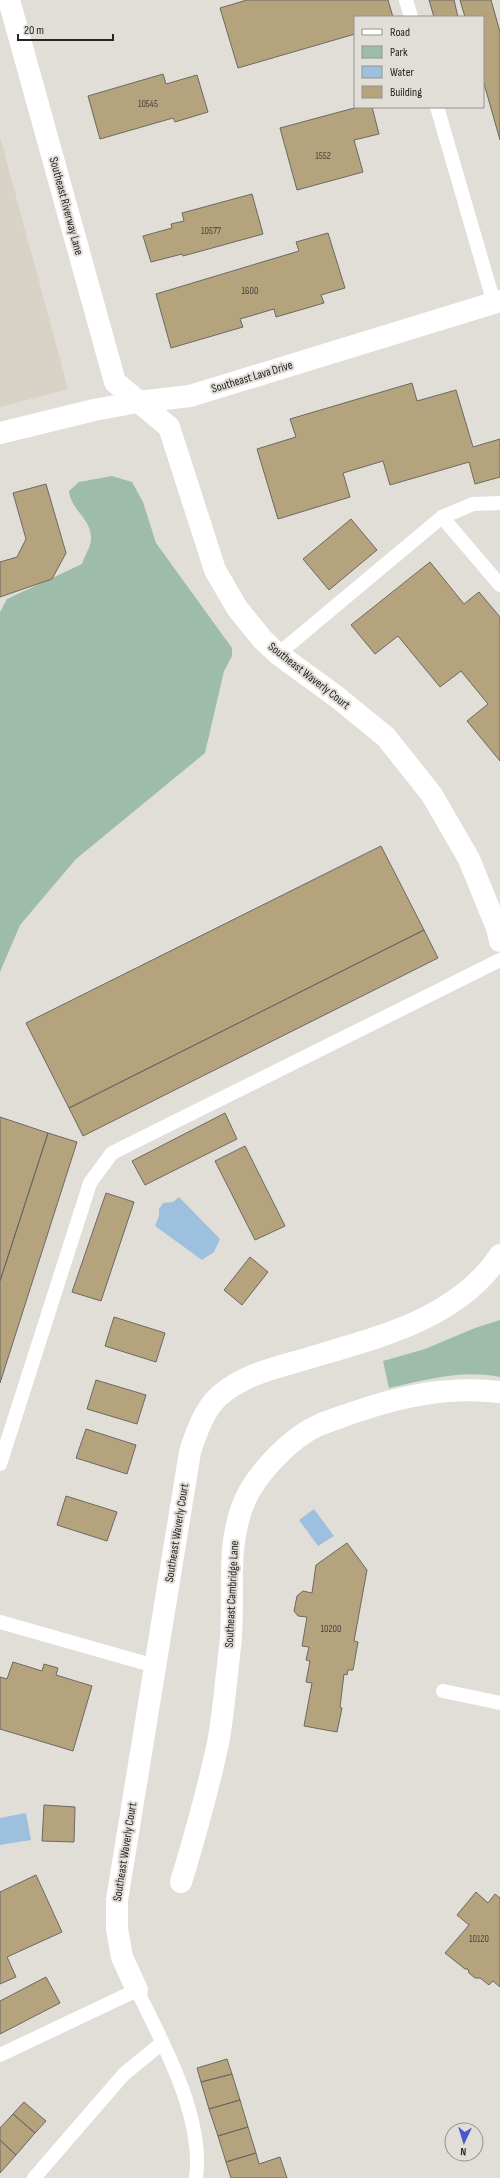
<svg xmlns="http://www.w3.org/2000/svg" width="500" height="2178" font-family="'Sofia Sans Condensed',sans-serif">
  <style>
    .built { fill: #d9d2c6 }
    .green { fill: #9dbca9 }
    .water { fill: #9dc0de }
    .building { fill: #b5a37d; stroke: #6b6963 }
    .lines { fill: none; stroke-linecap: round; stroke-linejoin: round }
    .service { stroke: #fff; stroke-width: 14 }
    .minor { stroke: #fff; stroke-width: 22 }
    .tertiary { stroke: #fff; stroke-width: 22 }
    .labels { text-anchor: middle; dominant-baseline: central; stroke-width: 4; stroke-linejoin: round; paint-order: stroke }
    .number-label { font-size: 10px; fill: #4a443a }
    .street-label { font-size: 12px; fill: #262523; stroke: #e1ded7 }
  </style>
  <rect width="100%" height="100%" fill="#e1ded7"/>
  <path class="built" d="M0,137L68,389L0,407Z"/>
  <path class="green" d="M112,476L132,482L143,502L156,543L232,648V656L224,671L205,753L76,859L20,925L0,972V612L7,599L82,564C84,557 90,548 91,541C93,519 71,511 69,491L79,482Z
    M500,1320V1377C463,1369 425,1380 389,1388L383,1361L425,1349L475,1328Z"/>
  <path class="water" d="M179,1197L220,1239L214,1252L202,1260L155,1226L159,1216V1209L163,1203L173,1202Z
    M314,1509L334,1536L318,1546L299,1520Z
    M26,1813L31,1840L0,1845V1818Z"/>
  <path class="building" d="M247,0H388L393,17H355V34L238,68L220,8Z
    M429,0H454L458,17H434Z
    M460,0H491L500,32V140L483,80V17H465Z
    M163,74L166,84L197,75L208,112L175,122L173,118L100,139L88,96Z
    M358,107H372L379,134L354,140L363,172L297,190L280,128Z
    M252,194L263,234L183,256L182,254L151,262L143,236L172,228L171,224L184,221L182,213Z
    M328,233L345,288L321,295L324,303L276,317L274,309L240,319L243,327L171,348L156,294L299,251L296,242Z
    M412,383L417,401L456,390L473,447L500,439V477L475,484L469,462L390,485L383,461L343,473L350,497L278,519L257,449L296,437L290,419Z
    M46,484L66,553L52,579L0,597V562L17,557L26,539L13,493Z
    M351,519L377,550L329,590L303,559Z
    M430,562L464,604L479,592L500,617V761L467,721L488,704L461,671L440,687L398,636L375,654L351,625Z
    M381,846L424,930L69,1108L26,1023Z
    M424,930L438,958L83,1136L69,1108Z
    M225,1113L237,1139L145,1185L132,1161Z
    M0,1117L48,1133L0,1281Z
    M48,1133L77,1142L0,1383V1281Z
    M245,1146L285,1226L255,1240L215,1161Z
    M106,1193L134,1202L101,1301L72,1292Z
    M250,1257L268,1272L242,1305L224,1290Z
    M114,1317L165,1333L156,1362L105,1346Z
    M96,1380L146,1395L137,1424L87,1409Z
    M86,1429L136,1445L127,1474L76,1458Z
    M66,1496L117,1512L107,1541L57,1525Z
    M347,1543L367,1570L354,1641L358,1642L353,1670H348L347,1675L344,1674L340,1707L342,1708L337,1732L304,1726L312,1683L306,1682L310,1661L306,1660L309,1647L302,1646L307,1617L298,1616L294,1611L297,1596L303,1591L312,1593L316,1565Z
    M13,1662L42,1671L44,1664L58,1668L56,1675L92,1686L73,1751L0,1729V1677L7,1679Z
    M44,1805L75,1807L74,1842L42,1841Z
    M36,1875L62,1932L7,1957L16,1977L0,1984V1892Z
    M476,1892L488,1903L495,1894L500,1898V1987L493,1981L489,1985L480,1978H475L469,1973L468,1969H465L445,1953L469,1925L457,1915Z
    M46,1977L60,2003L0,2034V2001Z
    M227,2059L232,2074L201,2082L197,2068Z
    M232,2074L240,2100L209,2109L201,2082Z
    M240,2100L248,2127L218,2136L209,2109Z
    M24,2102L46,2121L35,2133L13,2114Z
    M13,2114L35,2133L16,2155L0,2140V2128Z
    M248,2127L256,2153L226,2162L218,2136Z
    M0,2140L16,2155L0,2173Z
    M256,2153L259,2164L280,2157L287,2178H231L226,2162Z"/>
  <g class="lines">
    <path class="service" d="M406,0L411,17
      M437,107L494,303
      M442,517L500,585
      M278,654L442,517L473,504L500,503
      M0,1464L90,1183L112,1153L500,960
      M0,1622L155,1666
      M443,1691L500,1703
      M0,2055L137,1990C163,2044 204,2116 196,2178
      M34,2178L124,2074L162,2043"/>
    <path class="minor" d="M9,0L115,382L169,427L215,570L237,608L263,640L278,654L337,697L386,737L432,795L469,859L497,928L500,941
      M138,402L190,396L500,301
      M181,1882C195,1836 208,1790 218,1743C224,1711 226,1679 230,1647C236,1596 223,1540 249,1492C262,1469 292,1437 317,1426C328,1421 341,1417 352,1413C401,1396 448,1386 500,1392
      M137,1990L122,1957L117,1929V1900L190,1452C196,1433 204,1410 219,1396C242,1376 270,1369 299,1361C370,1339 456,1322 500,1255"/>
    <path class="tertiary" d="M0,433L94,410L138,402"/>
  </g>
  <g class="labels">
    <g class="number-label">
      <text x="148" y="104">10545</text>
      <text x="323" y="156">1552</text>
      <text x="211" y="231">10577</text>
      <text x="250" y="291">1600</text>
      <text x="331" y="1629">10200</text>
      <text x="479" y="1939">10120</text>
    </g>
    <g class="street-label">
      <text transform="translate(66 206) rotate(75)">Southeast Riverway Lane</text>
      <text transform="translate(252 377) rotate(-17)">Southeast Lava Drive</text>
      <text transform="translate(309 676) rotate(38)">Southeast Waverly Court</text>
      <text transform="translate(177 1533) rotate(-81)">Southeast Waverly Court</text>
      <text transform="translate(232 1594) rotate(-87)">Southeast Cambridge Lane</text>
      <text transform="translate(125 1852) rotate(-81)">Southeast Waverly Court</text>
    </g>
  </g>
  <rect x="354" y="16" width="130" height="92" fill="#e1ded7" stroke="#96948f"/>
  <rect x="362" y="29" width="20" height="6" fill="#ffffff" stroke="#96948f"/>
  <text x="390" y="36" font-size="12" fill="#262523">Road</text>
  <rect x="362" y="46" width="20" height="12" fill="#9dbca9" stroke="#96948f"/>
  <text x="390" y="56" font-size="12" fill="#262523">Park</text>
  <rect x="362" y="66" width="20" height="12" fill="#9dc0de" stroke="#96948f"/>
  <text x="390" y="76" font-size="12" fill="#262523">Water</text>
  <rect x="362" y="86" width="20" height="12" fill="#b5a37d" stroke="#96948f"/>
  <text x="390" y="96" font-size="12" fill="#262523">Building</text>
  <g transform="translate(464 2142) rotate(184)"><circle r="19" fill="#e1ded7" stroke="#96948f"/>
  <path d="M0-3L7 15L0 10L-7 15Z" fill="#4958cd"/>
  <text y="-6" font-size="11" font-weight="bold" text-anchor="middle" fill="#262523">N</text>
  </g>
  <path d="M18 34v6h95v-6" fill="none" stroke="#262523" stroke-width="2"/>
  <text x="24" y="34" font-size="12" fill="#262523" stroke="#e1ded7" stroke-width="3" paint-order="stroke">20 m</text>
</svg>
